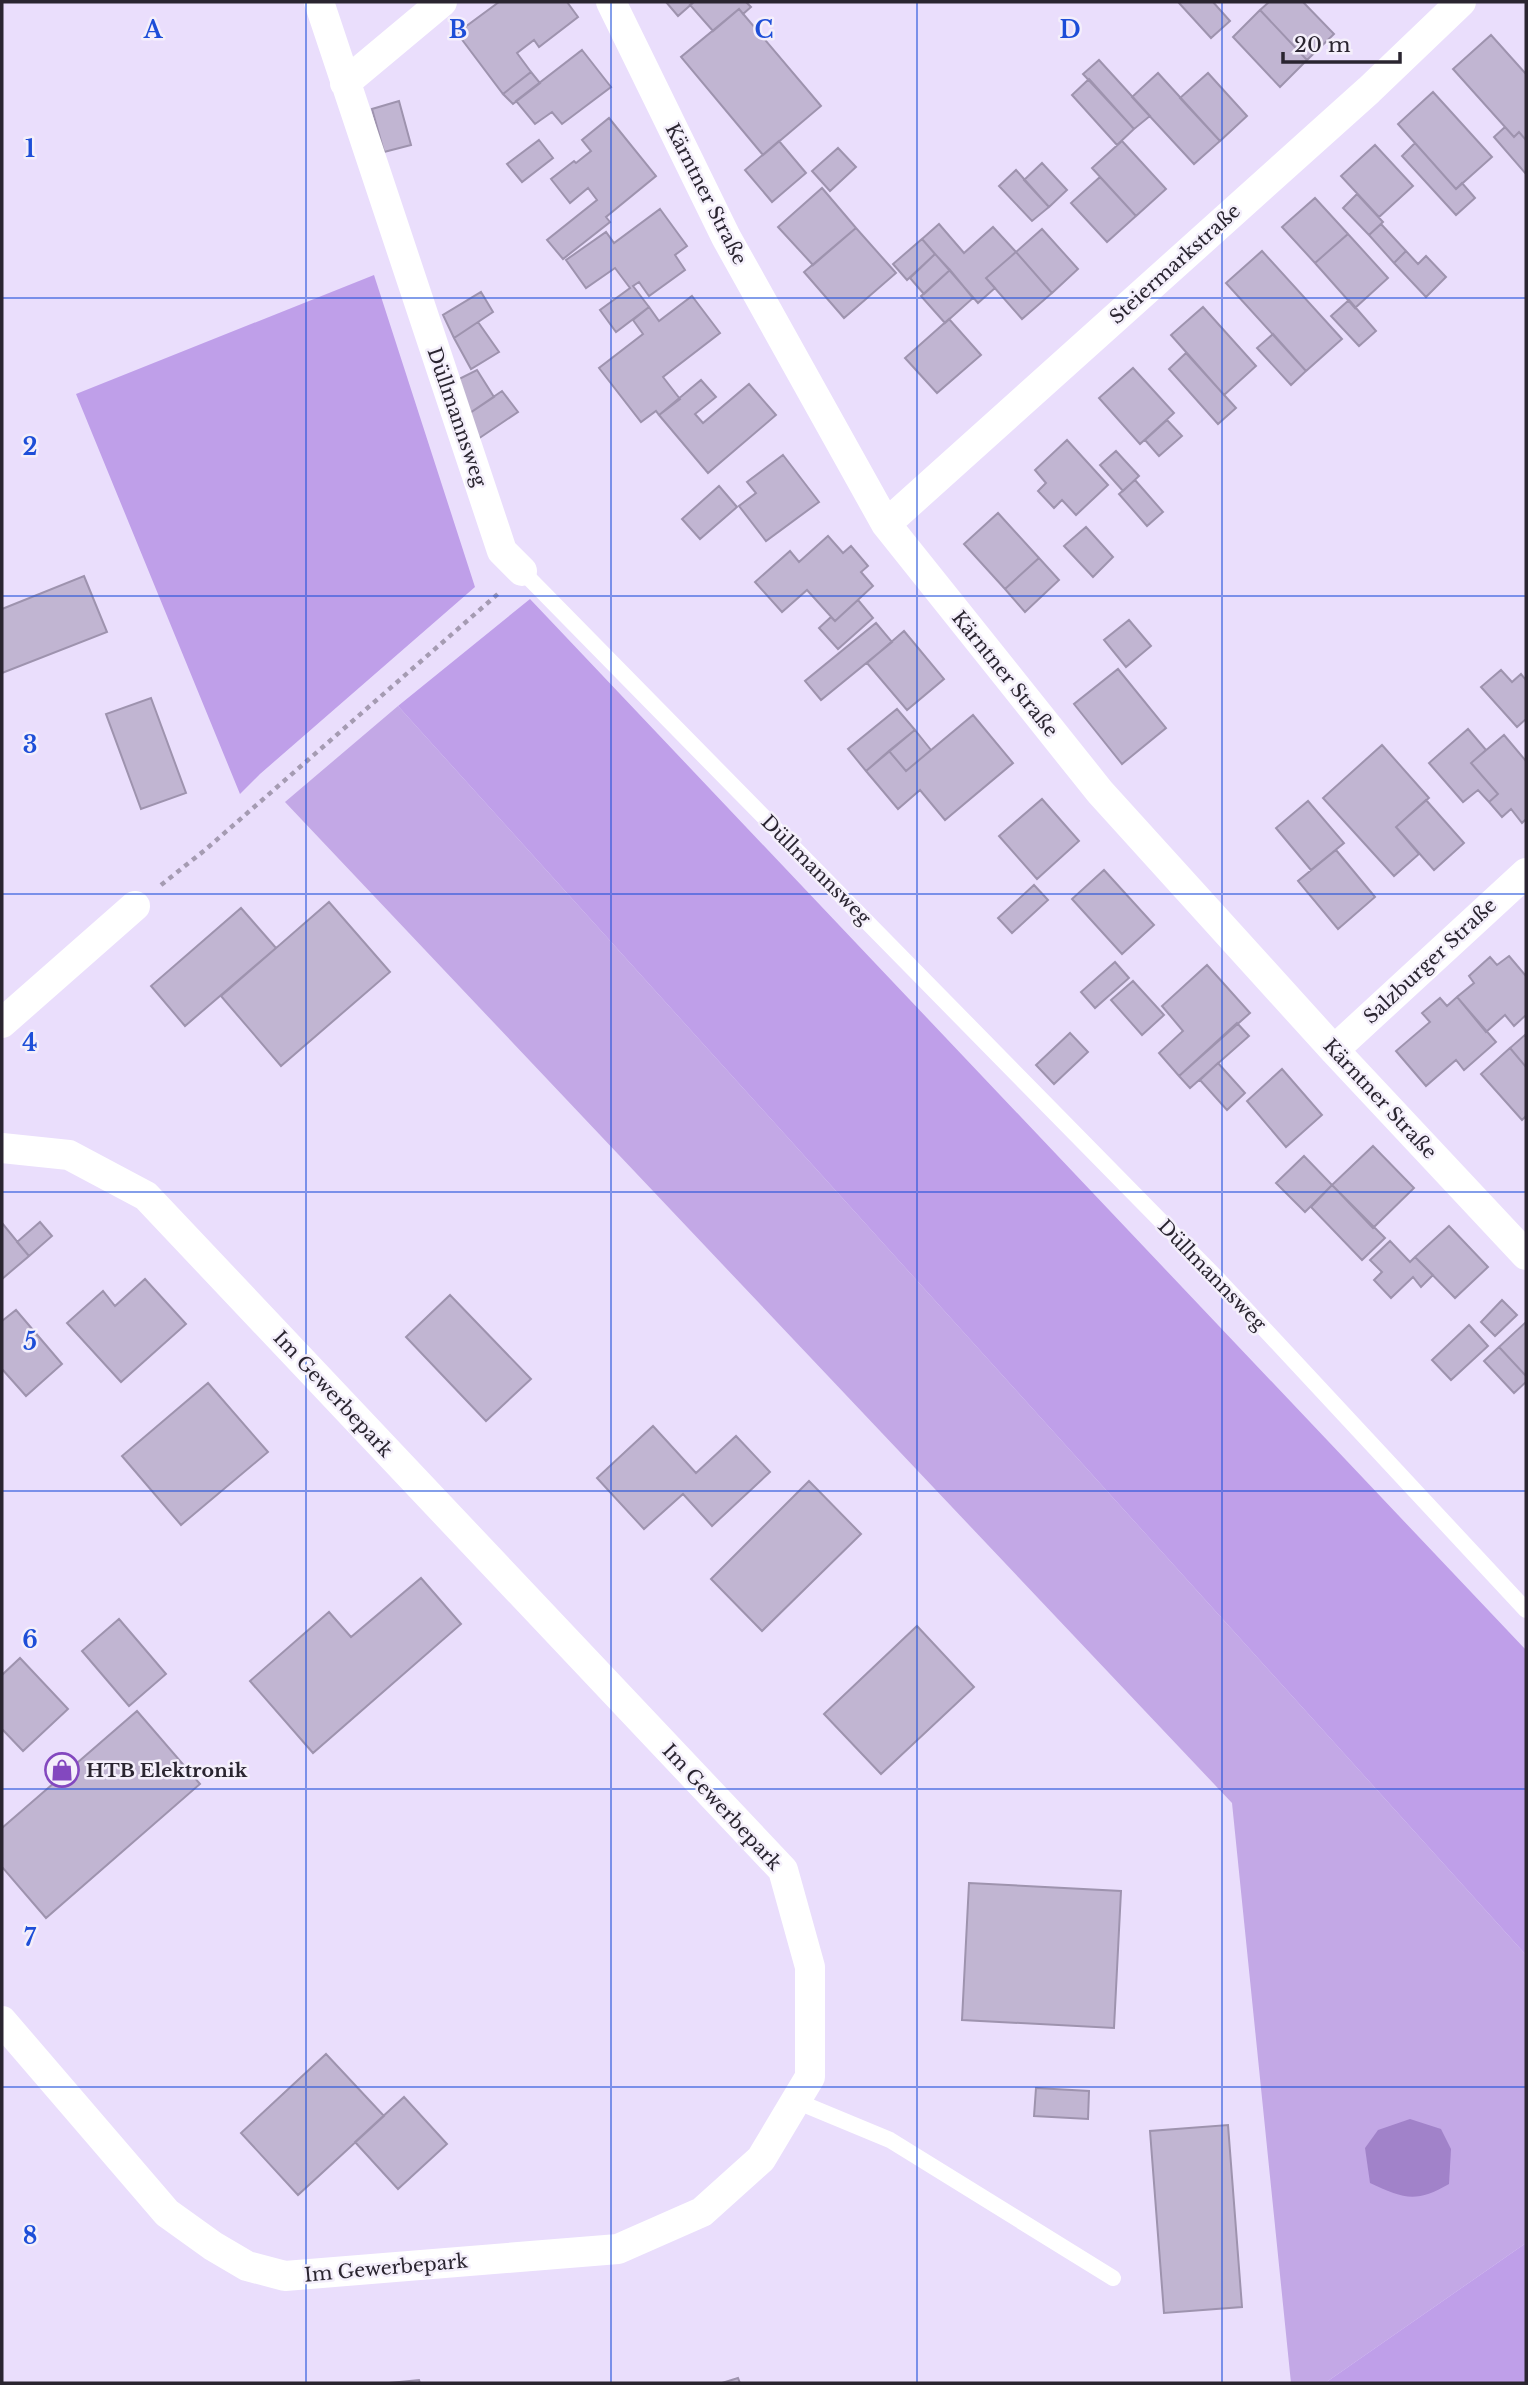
<svg xmlns="http://www.w3.org/2000/svg" width="1528" height="2385" font-family="'Libre Baskerville',serif">
  <style>
    .green { fill: #c3a8e6 }
    .forest { fill: #bf9fe9 }
    .water { fill: #a182c9 }
    .building { fill: #c1b5d2; stroke: #9e93ae; stroke-width: 2 }
    .lines { fill: none; stroke-linecap: round; stroke-linejoin: round }
    .path { stroke: #a59bb2; stroke-width: 4.5; stroke-dasharray: 5 5; stroke-linecap: butt }
    .lane { stroke: #fff; stroke-width: 16 }
    .street { stroke: #fff; stroke-width: 30 }
    .grid { fill: none; stroke: #1d4ed8; stroke-width: 2; stroke-opacity: 0.55 }
    .labels { text-anchor: middle; dominant-baseline: central; stroke-width: 5; stroke-linejoin: round; paint-order: stroke }
    .street-label { font-size: 19px; fill: #2a2530; stroke: #f4effb }
    .poi-label { font-size: 19px; font-weight: bold; fill: #2a2530; stroke: #f4effb; text-anchor: start }
    .grid-label { font-size: 23px; text-anchor: middle; font-weight: bold; fill: #1d4ed8; stroke: #f4effb; stroke-width: 5; stroke-linejoin: round; paint-order: stroke }
  </style>
  <rect width="100%" height="100%" fill="#eadefc"/>
  <path class="green" d="M398,706L1526,1955V2243L1325,2383H1291L1232,1803L285,802Z"/>
  <path class="forest" d="M374,275L475,587L260,774L240,794L76,394Z
    M530,599L1526,1650V1955L398,706Z
    M1526,2243V2383H1325Z"/>
  <path class="water" d="M1410,2119L1441,2129L1451,2149L1449,2184C1416,2203 1404,2199 1370,2183L1365,2148L1378,2130Z"/>
  <path class="building" d="M499,2H567L578,17L539,47L534,40L517,53L531,72L503,94L457,33Z
    M666,2H694L678,16Z
    M694,2H746L751,7L743,14L739,9L713,31L690,5Z
    M1181,2H1213L1230,21L1211,38L1179,3Z
    M1269,2H1303L1334,34L1307,60L1260,10Z
    M739,9L821,106L763,155L681,57Z
    M1260,10L1307,60L1280,87L1233,37Z
    M1491,35L1526,74V140L1519,132L1514,137L1453,69Z
    M582,50L611,87L562,124L552,112L535,124L516,101Z
    M1099,60L1150,116L1134,129L1083,74Z
    M531,72L540,83L513,104L503,94Z
    M1158,73L1220,141L1194,164L1132,97Z
    M1208,73L1247,116L1220,141L1180,98Z
    M1089,79L1134,129L1117,145L1072,95Z
    M1433,92L1492,157L1456,189L1398,124Z
    M399,101L411,145L384,152L372,109Z
    M609,118L656,176L606,217L610,222L563,259L547,240L597,200L588,188L570,203L551,179L574,161L576,163L591,151L582,140Z
    M1505,127L1514,137L1519,132L1526,140V174L1494,137Z
    M539,140L553,158L522,182L507,164Z
    M779,141L806,173L772,202L745,170Z
    M1122,141L1166,189L1136,216L1092,168Z
    M1415,143L1456,189L1462,183L1475,198L1456,215L1402,156Z
    M1375,145L1413,186L1379,217L1341,176Z
    M838,148L856,167L830,191L812,171Z
    M1042,163L1067,190L1049,207L1024,180Z
    M1016,170L1049,207L1032,221L999,186Z
    M1100,177L1136,216L1107,242L1071,203Z
    M822,188L856,228L813,265L778,227Z
    M1357,194L1383,222L1369,235L1343,208Z
    M1315,198L1348,234L1315,263L1282,227Z
    M660,209L687,246L675,255L685,270L649,296L639,282L633,286L649,307L616,332L600,310L630,288L615,268L586,288L566,260L606,232L614,243Z
    M939,224L964,253L993,227L1016,252L986,278L995,288L978,303L922,239Z
    M1381,224L1406,251L1394,263L1369,235Z
    M856,228L896,273L844,318L804,272Z
    M1042,229L1078,269L1052,293L1016,252Z
    M1348,234L1388,278L1355,308L1315,263Z
    M922,239L935,254L907,280L893,264Z
    M1262,251L1342,339L1306,371L1226,283Z
    M1406,251L1418,264L1426,256L1446,277L1426,297L1394,263Z
    M1016,252L1052,293L1022,319L986,278Z
    M935,254L950,270L924,294L910,278Z
    M950,270L973,298L945,323L921,296Z
    M481,292L493,312L454,338L443,315Z
    M692,296L720,333L663,377L680,399L659,415L656,411L641,422L599,368L643,334L633,320L649,307L659,321Z
    M1349,300L1376,331L1359,346L1331,316Z
    M1203,307L1256,366L1224,395L1171,335Z
    M949,319L981,355L937,393L905,358Z
    M478,322L499,352L471,369L454,338Z
    M1273,334L1306,371L1291,385L1257,348Z
    M1186,353L1236,408L1218,424L1169,369Z
    M1133,368L1174,413L1140,444L1099,398Z
    M477,370L494,397L470,413L459,379Z
    M701,380L716,397L695,414L703,423L749,384L776,415L708,473L659,415Z
    M502,391L518,412L478,439L470,413Z
    M1167,420L1182,436L1159,456L1145,440Z
    M1067,440L1108,485L1076,515L1062,500L1054,508L1038,491L1046,483L1035,470Z
    M1116,451L1139,476L1123,491L1100,465Z
    M783,455L819,502L766,541L739,506L756,493L747,482Z
    M1135,480L1163,512L1147,526L1119,494Z
    M719,486L737,507L700,539L682,519Z
    M998,513L1039,558L1005,589L964,544Z
    M1086,527L1113,557L1093,577L1064,546Z
    M828,536L843,553L851,546L868,566L861,572L873,586L835,621L807,590L782,612L755,582L790,551L799,562Z
    M1039,558L1059,580L1025,612L1005,589Z
    M84,576L107,632L2,673V609Z
    M858,600L873,618L838,649L819,628L831,617L835,621Z
    M1129,620L1151,646L1126,667L1104,640Z
    M876,623L892,642L821,700L805,681Z
    M904,631L944,679L907,710L867,663Z
    M1118,669L1166,728L1122,764L1074,704Z
    M1501,670L1512,682L1521,674L1526,680V719L1517,727L1481,687Z
    M151,698L186,793L141,809L106,714Z
    M897,709L915,730L866,771L848,749Z
    M973,715L1013,763L945,820L920,790L898,809L866,771L889,751L906,771Z
    M1468,729L1486,750L1471,763L1498,794L1489,802L1478,790L1463,802L1429,763Z
    M915,730L931,750L906,771L889,751Z
    M1504,735L1526,761V819L1522,823L1511,809L1502,817L1489,802L1498,794L1471,763Z
    M1382,745L1429,798L1396,827L1419,854L1394,876L1323,798Z
    M1042,799L1079,841L1037,879L999,836Z
    M1426,800L1464,843L1434,870L1396,827Z
    M1308,801L1344,843L1311,870L1276,828Z
    M1336,850L1375,897L1338,929L1298,881Z
    M1104,870L1154,925L1122,954L1072,899Z
    M1034,885L1048,900L1012,933L998,918Z
    M329,902L390,972L281,1066L221,996Z
    M241,908L276,948L185,1026L151,986Z
    M1509,956L1526,976V1015L1514,1026L1505,1015L1486,1032L1457,997L1474,983L1469,976L1490,957L1497,965Z
    M1115,962L1129,978L1095,1008L1081,992Z
    M1207,965L1250,1013L1179,1076L1159,1053L1183,1031L1162,1006Z
    M1133,981L1164,1015L1142,1035L1111,1000Z
    M1457,997L1496,1042L1464,1070L1456,1060L1426,1086L1396,1051L1430,1022L1422,1013L1440,998L1447,1006Z
    M1237,1023L1249,1036L1190,1088L1179,1076Z
    M1070,1033L1088,1052L1054,1084L1036,1065Z
    M1526,1034V1067L1510,1048Z
    M1510,1048L1526,1067V1116L1522,1120L1481,1074Z
    M1218,1063L1245,1093L1227,1110L1200,1080Z
    M1282,1069L1322,1115L1286,1147L1247,1101Z
    M1373,1146L1414,1188L1373,1228L1332,1185Z
    M1304,1156L1332,1185L1305,1212L1276,1183Z
    M1332,1185L1385,1238L1362,1260L1311,1207Z
    M40,1222L52,1236L29,1256L17,1242Z
    M2,1223L29,1256L2,1279Z
    M1449,1226L1488,1267L1455,1298L1415,1257Z
    M1390,1241L1410,1262L1415,1257L1433,1275L1421,1287L1413,1277L1391,1298L1374,1280L1382,1272L1370,1260Z
    M145,1279L186,1324L121,1382L67,1323L103,1291L115,1306Z
    M450,1295L531,1379L486,1421L406,1337Z
    M1502,1300L1517,1315L1495,1336L1481,1322Z
    M16,1310L62,1364L26,1396L2,1369V1321Z
    M1526,1322V1376L1499,1347Z
    M1469,1325L1488,1346L1451,1380L1432,1360Z
    M1499,1347L1526,1376V1382L1514,1393L1484,1361Z
    M208,1383L268,1452L181,1525L122,1456Z
    M653,1426L696,1473L736,1436L770,1472L712,1526L683,1494L644,1529L597,1478Z
    M809,1481L861,1534L762,1631L711,1579Z
    M421,1578L461,1624L313,1753L250,1681L329,1612L351,1637Z
    M119,1619L166,1674L129,1706L82,1651Z
    M917,1626L974,1687L881,1774L824,1714Z
    M20,1658L68,1709L23,1751L2,1729V1675Z
    M137,1711L200,1784L46,1918L2,1867V1828Z
    M969,1883L1121,1891L1114,2028L962,2020Z
    M326,2054L384,2116L298,2195L241,2133Z
    M1036,2088L1089,2091L1088,2119L1034,2116Z
    M404,2097L447,2144L398,2189L355,2142Z
    M1228,2125L1242,2307L1164,2313L1150,2131Z
    M738,2378L740,2383H722Z
    M419,2380L420,2383H389Z"/>
  <g class="lines">
    <path class="path" d="M161,885L205,850L499,593"/>
    <path class="lane" d="M522,571L1215,1276L1526,1610
      M796,2101L890,2140L1113,2278"/>
    <path class="street" d="M319,2L502,551L522,571
      M611,2L726,237L886,524L1100,792L1334,1050L1526,1255
      M345,83L442,2
      M886,524L1369,90L1461,2
      M2,1023L135,906
      M1334,1050L1526,873
      M2,1148L69,1155L146,1196L783,1870L810,1967V2077L761,2159L702,2212L618,2249L285,2276L247,2266L213,2246L167,2213L2,2021"/>
  </g>
  <path class="grid" d="M306,2V2383M611,2V2383M917,2V2383M1222,2V2383M2,298H1526M2,596H1526M2,894H1526M2,1192H1526M2,1491H1526M2,1789H1526M2,2087H1526"/>
  <defs>
    <g id="shop-ring" transform="scale(1.75)"><circle r="9.5" fill="#f4effb" stroke="#8348bf" stroke-width="1.5"/><path d="M-5-2.5h2.3a2.7 3.5 0 0 1 5.4 0H5L5.5 6h-11ZM-1.5-2.5h3a1.5 2.3 0 0 0-3 0Z" fill="#8348bf"/></g>
  </defs>
  <g fill-rule="evenodd">
    <use href="#shop-ring" x="62" y="1770"/>
  </g>
  <g class="labels">
    <g class="street-label">
      <text transform="translate(706 194) rotate(63)">Kärntner Straße</text>
      <text transform="translate(1175 264) rotate(-42)">Steiermarkstraße</text>
      <text transform="translate(457 417) rotate(71)">Düllmannsweg</text>
      <text transform="translate(1005 674) rotate(51)">Kärntner Straße</text>
      <text transform="translate(816 870) rotate(45)">Düllmannsweg</text>
      <text transform="translate(1430 961) rotate(-43)">Salzburger Straße</text>
      <text transform="translate(1380 1099) rotate(47)">Kärntner Straße</text>
      <text transform="translate(1212 1275) rotate(46)">Düllmannsweg</text>
      <text transform="translate(333 1394) rotate(47)">Im Gewerbepark</text>
      <text transform="translate(722 1807) rotate(47)">Im Gewerbepark</text>
      <text transform="translate(386 2268) rotate(-5)">Im Gewerbepark</text>
    </g>
    <g class="poi-label">
      <text x="86" y="1770">HTB Elektronik</text>
    </g>
  </g>
  <g class="grid-label">
    <text x="153" y="38">A</text>
    <text x="458" y="38">B</text>
    <text x="764" y="38">C</text>
    <text x="1070" y="38">D</text>
    <text x="30" y="157">1</text>
    <text x="30" y="455">2</text>
    <text x="30" y="753">3</text>
    <text x="30" y="1051">4</text>
    <text x="30" y="1350">5</text>
    <text x="30" y="1648">6</text>
    <text x="30" y="1946">7</text>
    <text x="30" y="2244">8</text>
  </g>
  <rect width="1528" height="2385" fill="none" stroke="#2a2530" stroke-width="7"/>
  <path d="M1283 52v10h117v-10" fill="none" stroke="#2a2530" stroke-width="3.5"/>
  <text x="1294" y="52" font-size="21" fill="#2a2530" stroke="#f4effb" stroke-width="5" paint-order="stroke">20 m</text>
</svg>
